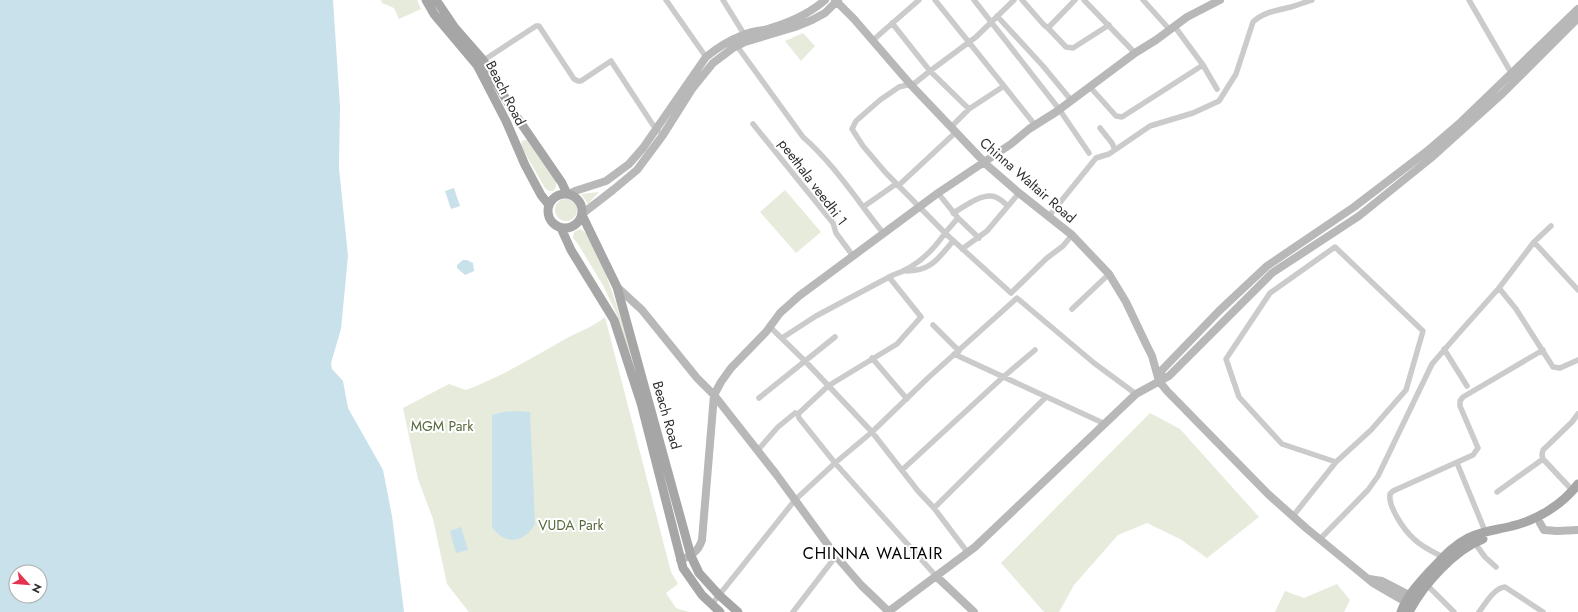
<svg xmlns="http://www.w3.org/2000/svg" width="1578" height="612" font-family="Jost,sans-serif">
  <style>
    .green { fill: #e6ebdc }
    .water { fill: #c8e1eb; fill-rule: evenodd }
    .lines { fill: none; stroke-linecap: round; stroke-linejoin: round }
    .street { stroke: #cbcbcb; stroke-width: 5.5 }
    .secondary { stroke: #b8b8b8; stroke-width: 8 }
    .primary { stroke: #a6a6a6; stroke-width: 9 }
    .labels { text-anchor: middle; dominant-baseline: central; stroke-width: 4; stroke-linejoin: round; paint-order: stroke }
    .street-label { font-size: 14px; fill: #2e2e2e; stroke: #fff }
    .park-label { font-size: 14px; fill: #56693c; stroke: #fff }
    .quarter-label { font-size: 16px; letter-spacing: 1px; fill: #000; stroke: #fff }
  </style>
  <rect width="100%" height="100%" fill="#fff"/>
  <path class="green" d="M381,0H417L421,9L399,19L394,8L382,3Z
    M803,33L815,46L801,61L785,41Z
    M525,140H527L556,182V187L553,191H549L545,188L521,146L522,141Z
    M785,190L821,232L796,253L760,212Z
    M599,192L588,204L581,194Z
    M555 210a11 11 0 1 1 22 0a11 11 0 1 1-22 0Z
    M580,229C598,234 629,346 636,367H633L617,315L604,287L578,244L573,238L574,232Z
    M605,317L671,572L678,584L666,593L676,608L689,612H469L447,584L433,519L418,479L403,408L449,384L466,390C502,376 534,357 567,338C580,331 593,327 605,317Z
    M1150,413L1180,429L1259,517L1207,558L1180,539L1147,523L1118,535L1074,585L1059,612H1044L1001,563Z
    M1337,584L1350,600L1344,612H1275L1285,591L1304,598Z"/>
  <path class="water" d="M0,0H333L340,107L339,168L348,256L341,329L331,363L332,369L343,381L348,408L383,470L392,516L404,612H0ZM16,572H40V596H16Z
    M454,188L460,206L451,209L445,191Z
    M463,260H467L473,263L474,271L465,275L457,268V265Z
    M519,411L530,412L535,524C524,544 505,545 492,527V415L503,412Z
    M461,527L468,550L456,553L450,531Z"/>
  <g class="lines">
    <path class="street" d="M666,0L706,57
      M723,0L744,34
      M935,0L1004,86
      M974,0L1059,109L1089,153
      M1022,0L1044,25L1048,28L1075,0
      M1084,0L1135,53
      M1143,0L1170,30
      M1469,0L1513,76
      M997,16L1043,66L1071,100
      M892,23L930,71L976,37L1014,0
      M1175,27L1203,65L1217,89
      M1048,28L1066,47L1073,48L1109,25
      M872,41L919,0
      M737,46L803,137C835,165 858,202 884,234
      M481,62L536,26H539L574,79L578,81H581L611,61L653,125L658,131
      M1090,87L1116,116L1122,117L1203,65
      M753,124L833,223L836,233L853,256
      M951,127L969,109L1004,86L1035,125
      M1100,128L1112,143L1115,150
      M898,186L956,132
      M938,193L958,218L979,238
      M863,207L896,184
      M953,213C964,207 979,195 991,196C998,196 1003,202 1008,206
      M1049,216L1096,158L1109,154L1150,126L1193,113L1219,101L1236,74L1253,22C1263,12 1278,10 1291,7C1298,5 1305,2 1312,0
      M958,218L945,233L885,172L863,146L852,129L856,121L880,100L899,87L915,83L930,71L969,109
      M1534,242L1578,290
      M962,249L987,231L1019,193
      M906,271C931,271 938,259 953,241
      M889,277L921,317L897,344L828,386L798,414L799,418L835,463L936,576
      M1499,288L1516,309L1553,367L1560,368L1578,360
      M1072,309L1109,274
      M933,325L959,351
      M769,326L806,362L872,432L918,491L934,508L968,553
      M782,338L816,316L893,275C915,268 932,252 945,233L1011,293L1047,258L1063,246L1072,235
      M1444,349L1467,386
      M954,354L1103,423
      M872,358L907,399
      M759,398L835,337
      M757,451L778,427L795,413
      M1457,463L1485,531
      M902,470L1002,378L1035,350
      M1573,491L1543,459L1542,455L1543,450L1572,422L1578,414
      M1497,492L1543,459
      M934,508L1045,398
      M1293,516L1336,462L1371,430L1406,390L1423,331L1335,247L1270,293L1226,359L1239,397L1282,444L1336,462
      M1320,539L1368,490L1378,476L1432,364L1458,334L1499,288L1534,242L1551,226
      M1474,542L1485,557L1496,567
      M1443,557C1433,552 1422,547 1414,539C1404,530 1388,507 1390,494L1393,491L1473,455L1478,448L1460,406V401L1463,397L1543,350
      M1425,583L1454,612
      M712,604L795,500L835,463L872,432L929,377L1017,298L1094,363L1136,394
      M793,612L836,556
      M1479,612C1485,604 1494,588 1505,587L1543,612"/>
    <path class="secondary" d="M835,0L854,19L911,85L988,166L1019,193L1072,235L1109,274L1126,302L1146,344L1152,356L1159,381L1167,391L1268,494L1306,528L1373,583L1411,605
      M569,194L575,191L606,181L629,164L643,148L706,57C717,48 730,40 743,35C750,32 757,31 764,30C786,24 808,15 825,0
      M582,214L613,190L637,170L663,135L692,89L713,63L733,48L745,42L795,27L812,20L825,13L838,0
      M617,287L642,310L697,378L714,395L776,474L836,556L861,585L889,612
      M1159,381L1162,370L1219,311L1267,266L1354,207L1426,152L1461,122L1578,9
      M1540,523L1544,530L1557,531L1578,530
      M680,560C691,556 698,552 702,540L714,395L721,382L731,368L766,332L780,313L799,296L938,193L1011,144L1029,129L1056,112L1135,53L1156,40L1187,17L1220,0
      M936,576L974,612
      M1369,579L1382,581L1415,598
      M888,612L975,547L1136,394L1169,376L1272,273L1359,216L1431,158L1503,93L1578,18"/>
    <path class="primary" d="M426,0L434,14L477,65L506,121L525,165L541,195L549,205
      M436,0L455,28L483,60L514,113L562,183L567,194
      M548 211a17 17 0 1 1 34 0a17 17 0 1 1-34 0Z
      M582,215L617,287L691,556L699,573L719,595L738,612
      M561,228L571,250L614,320L641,403L683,568L702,595L720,612
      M1401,612C1407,596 1417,585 1429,572C1441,560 1452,546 1468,538C1482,531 1497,530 1512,526C1537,520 1562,505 1578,484
      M1409,612C1423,585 1454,550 1483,539"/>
  </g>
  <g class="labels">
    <g class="street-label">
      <text transform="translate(506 93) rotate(63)">Beach Road</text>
      <text transform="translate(1028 180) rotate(41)">Chinna Waltair Road</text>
      <text transform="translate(813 182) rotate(53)">peethala veedhi 1</text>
      <text transform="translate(667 415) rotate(74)">Beach Road</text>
    </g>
    <g class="park-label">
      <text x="442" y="426">MGM Park</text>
      <text x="571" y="525">VUDA Park</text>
    </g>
    <g class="quarter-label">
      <text x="873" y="553">CHINNA WALTAIR</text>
    </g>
  </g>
  <g transform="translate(28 584) rotate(116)"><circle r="19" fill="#ffffff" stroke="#ababab"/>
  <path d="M0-3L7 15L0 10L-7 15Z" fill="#e33351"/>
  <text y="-6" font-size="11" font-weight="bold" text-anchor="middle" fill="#2e2e2e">N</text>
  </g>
</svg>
